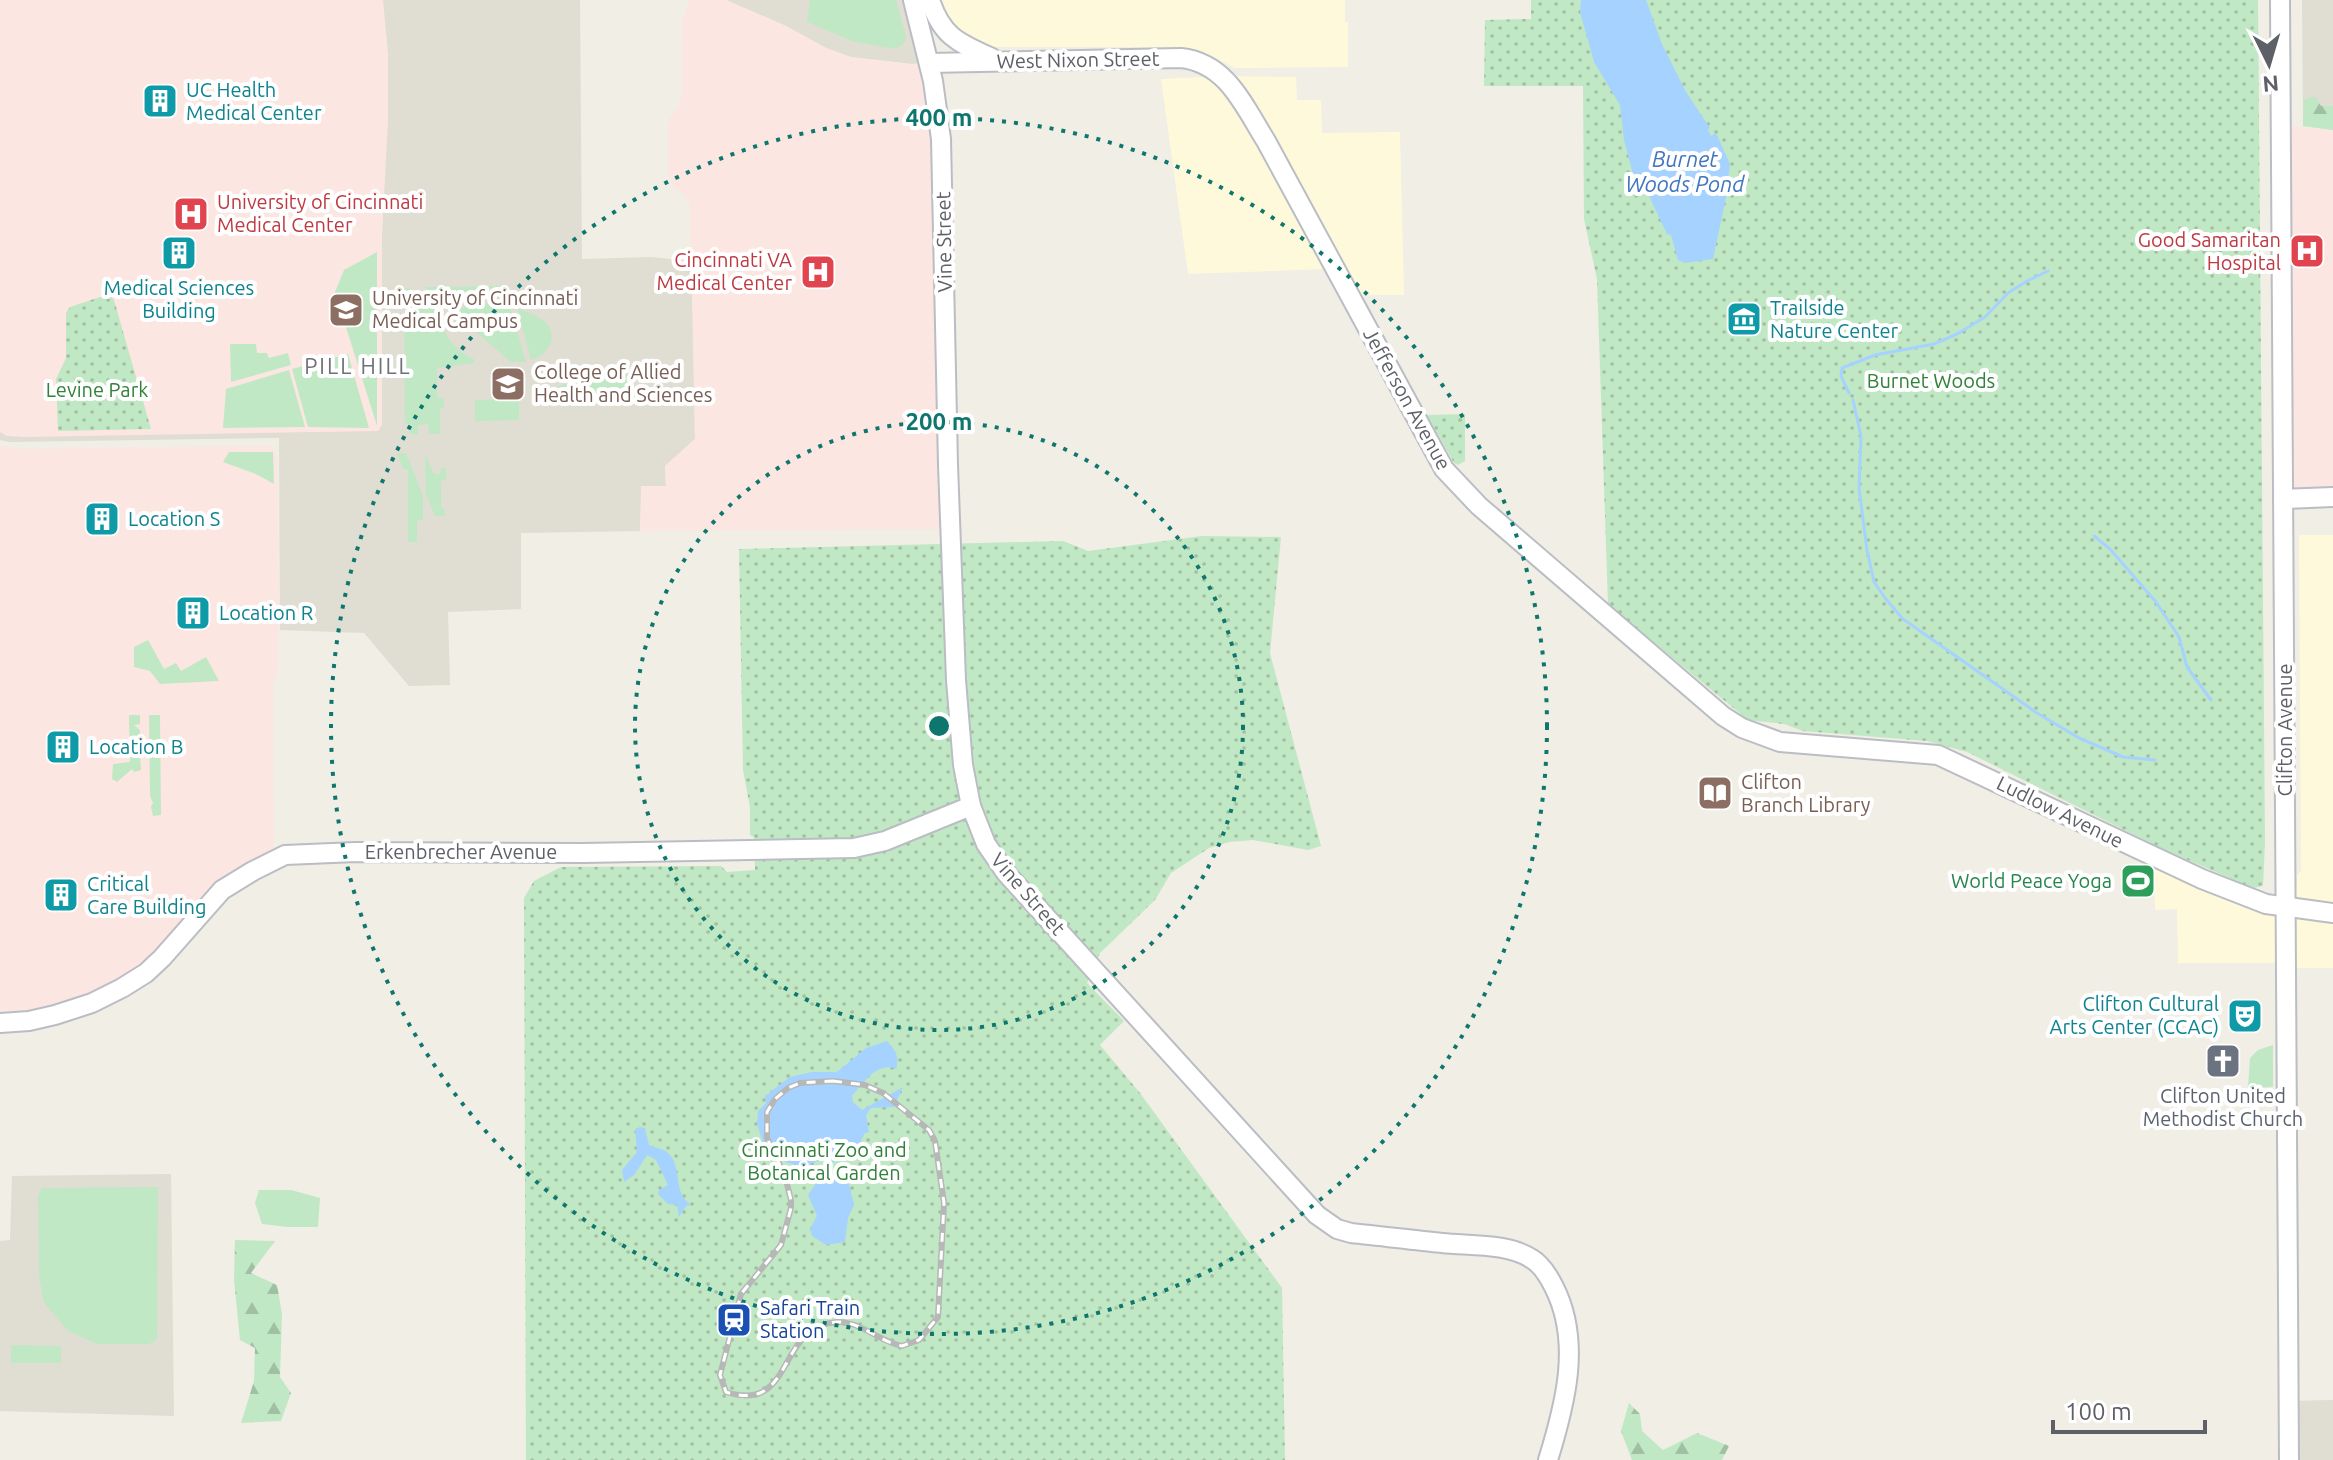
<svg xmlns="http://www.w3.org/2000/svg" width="2333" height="1460" font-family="Ubuntu,sans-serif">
	<defs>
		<pattern id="forest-firs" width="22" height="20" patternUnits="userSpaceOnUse" patternTransform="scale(2)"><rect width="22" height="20" fill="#c1e8c4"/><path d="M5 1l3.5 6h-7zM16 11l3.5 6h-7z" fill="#a0bfa3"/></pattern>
		<pattern id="park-dots" width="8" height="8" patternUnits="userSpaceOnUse" patternTransform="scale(2)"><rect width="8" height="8" fill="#c1e8c4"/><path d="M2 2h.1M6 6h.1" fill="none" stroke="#a0bfa3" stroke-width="1.8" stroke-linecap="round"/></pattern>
	</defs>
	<rect width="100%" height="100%" fill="#f0eee5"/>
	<g fill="#fff9db">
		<path d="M 940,0 L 1345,0 L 1345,22 L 1348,22 L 1348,67 L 1235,68 L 1199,50 L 1172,47 L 985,47 L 961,35 L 947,17 Z"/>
		<path d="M 1223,76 L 1296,77 L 1297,100 L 1321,100 L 1322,133 L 1400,132 L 1404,295 L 1358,295 L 1325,269 L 1188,274 L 1161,79 Z"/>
		<path d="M 2299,535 L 2333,535 L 2333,968 L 2286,968 L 2286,963 L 2178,963 L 2177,909 L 2155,910 L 2154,869 L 2272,916 L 2287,908 L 2297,888 L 2297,875 L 2301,871 Z"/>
	</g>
	<g fill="#e0ddd3">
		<path d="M 0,0 L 580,0 L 582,259 L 651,257 L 692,261 L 695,439 L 665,466 L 666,486 L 642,487 L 640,531 L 521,533 L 521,609 L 448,612 L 450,685 L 409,686 L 364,633 L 280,630 L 279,438 L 9,442 L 0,440 Z"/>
		<path d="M 726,0 L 913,0 L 929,63 L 911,64 L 851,57 L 826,48 L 786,26 Z"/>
		<path d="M 2302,0 L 2333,0 L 2333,130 L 2303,126 Z"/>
		<path d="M 171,1174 L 174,1416 L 0,1411 L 0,1241 L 10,1240 L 12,1176 Z"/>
		<path d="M 2333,1400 L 2333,1460 L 2289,1460 L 2288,1401 Z"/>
	</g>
	<g fill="#fce6e1">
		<path d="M 0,0 L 383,0 L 388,53 L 388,120 L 382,236 L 382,425 L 378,431 L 25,437 L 7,436 L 0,432 Z"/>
		<path d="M 689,0 L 726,0 L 786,26 L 826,48 L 851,57 L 911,64 L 929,63 L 951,529 L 640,531 L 641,486 L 666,486 L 665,466 L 695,439 L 690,205 L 684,195 L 674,187 L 668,175 L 668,129 L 670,118 L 679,105 L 682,90 L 683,19 Z"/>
		<path d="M 2290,126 L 2333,130 L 2333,497 L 2283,499 Z"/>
		<path d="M 0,446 L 22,449 L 267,446 L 273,448 L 277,456 L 279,621 L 277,674 L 273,683 L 274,850 L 183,926 L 144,964 L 120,980 L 90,994 L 54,1006 L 27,1012 L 0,1014 Z"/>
	</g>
	<g fill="#c1e8c4">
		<path d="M 810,0 L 896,0 L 906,37 C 905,45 899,48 890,48 L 855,42 L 807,22 Z"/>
		<path d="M 377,252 L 377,426 L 335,292 L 344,270 Z"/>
		<path d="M 500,286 L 507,291 L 508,299 L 470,298 L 449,309 L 425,287 Z"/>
		<path d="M 404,288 L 411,289 L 444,317 C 441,338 458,351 475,360 L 474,363 L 437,368 L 437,397 L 444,398 L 444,408 L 440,409 L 440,434 L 429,434 L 428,424 L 418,425 L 418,434 L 409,434 L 412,425 L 405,423 Z"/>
		<path d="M 480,303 L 510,306 L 526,362 L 511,362 L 454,313 L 465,306 Z"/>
		<path d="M 517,308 C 527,312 540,316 547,324 C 559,339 546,356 531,360 Z"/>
		<path d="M 230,344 L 256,344 L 257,353 L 267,353 L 269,358 L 288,353 L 291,365 L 231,382 Z"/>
		<path d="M 348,354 L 369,428 L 308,427 L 292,369 Z"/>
		<path d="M 628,367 L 626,402 L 586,403 L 586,400 L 560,400 L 559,397 L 544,402 L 542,391 Z"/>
		<path d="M 289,370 L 305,427 L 223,428 L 226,389 Z"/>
		<path d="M 519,399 L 519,420 L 475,421 L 475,400 Z"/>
		<path d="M 229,452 L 273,452 L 274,484 L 256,474 L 223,462 Z"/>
		<path d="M 397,453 L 406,453 L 423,496 L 423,520 L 417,520 L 417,542 L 408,542 L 408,469 L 403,469 Z"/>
		<path d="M 425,454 L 434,474 L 440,474 L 441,468 L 446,468 L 446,480 L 441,481 L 441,508 L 444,508 L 445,516 L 435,516 L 426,494 Z"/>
		<path d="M 148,640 L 164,669 L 176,663 L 181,671 L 206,657 L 219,681 L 160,684 L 150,671 L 134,667 L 134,647 Z"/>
		<path d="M 129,715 L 140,715 L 140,724 L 134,725 L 140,730 L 140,736 L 134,737 L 140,742 L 140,748 L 134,749 L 140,754 L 141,770 L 134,772 L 132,769 L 117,782 L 112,779 L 113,764 L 130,762 Z"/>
		<path d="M 149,715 L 160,715 L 161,815 L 153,816 L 151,807 L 153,803 L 150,796 Z"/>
		<path d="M 2273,1045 L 2273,1087 L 2248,1088 L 2250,1058 L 2258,1050 Z"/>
		<path d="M 158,1187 L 157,1339 L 149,1344 L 97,1344 L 68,1331 L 44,1303 L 39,1276 L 38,1196 L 42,1188 Z"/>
		<path d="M 259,1190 L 291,1190 L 320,1198 L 318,1227 L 287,1227 L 262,1224 L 255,1203 Z"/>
		<path d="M 11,1345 L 61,1346 L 61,1363 L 11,1363 Z"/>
	</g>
	<g fill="url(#forest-firs)">
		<path d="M 2315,96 L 2321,106 L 2333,106 L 2333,130 L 2303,126 L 2303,100 Z"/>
		<path d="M 235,1240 L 275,1241 L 251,1273 L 277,1285 L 282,1314 L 280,1377 L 291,1393 L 281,1421 L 241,1423 L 254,1381 L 255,1348 L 240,1340 L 234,1280 Z"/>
		<path d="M 1629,1403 L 1640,1414 L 1642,1431 L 1663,1450 L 1697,1433 L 1729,1446 L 1722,1460 L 1632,1460 L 1621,1431 Z"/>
	</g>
	<g fill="url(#park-dots)">
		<path d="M 1531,0 L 2258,0 L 2265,843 L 2263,886 L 2253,888 L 2167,851 L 1967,752 L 1927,741 L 1803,731 L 1784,724 L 1748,720 L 1608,605 L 1597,279 L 1584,219 L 1583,86 L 1484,86 L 1485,20 L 1531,19 Z"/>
		<path d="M 109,294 L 114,300 L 151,429 L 58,431 L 56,379 L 66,358 L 66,313 L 70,307 Z"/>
		<path d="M 1465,414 L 1465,461 L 1458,465 L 1454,463 L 1427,415 Z"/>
		<path d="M 1202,536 L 1281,537 L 1270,653 L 1321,846 L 1308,850 L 1253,840 L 1229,842 L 1209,848 L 1171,873 L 1155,900 L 1100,953 L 1087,983 L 1124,1021 L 1100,1045 L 1140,1093 L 1282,1288 L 1285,1460 L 526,1460 L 524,898 L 534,881 L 561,867 L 721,866 L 727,872 L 755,870 L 754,837 L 750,835 L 750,807 L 743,770 L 739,549 L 1063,541 L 1088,551 Z"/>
	</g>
	<g fill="#a6d2ff">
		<path d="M 1581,0 L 1646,0 L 1662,44 L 1686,92 L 1710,128 L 1708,130 L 1711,136 L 1716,133 L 1730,164 L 1726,198 L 1713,259 L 1685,263 L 1678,260 L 1671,235 L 1667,234 L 1649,196 L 1634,178 L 1624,140 L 1620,105 L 1594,62 L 1580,12 Z"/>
		<path d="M 887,1041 C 895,1050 900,1056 896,1069 C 877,1061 863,1084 852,1096 L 853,1102 L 862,1110 L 903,1087 L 894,1107 L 871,1108 L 866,1115 L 869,1132 L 864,1134 L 858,1149 C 834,1155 835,1162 821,1178 L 823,1181 L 830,1178 L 849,1184 L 854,1205 L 848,1218 L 845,1242 L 826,1245 L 812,1236 L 810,1229 L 817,1216 L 808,1195 L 827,1167 L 827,1162 L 820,1160 C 802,1170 788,1164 772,1155 L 766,1142 L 763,1143 L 757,1124 L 758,1111 L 766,1103 L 765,1096 L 790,1077 L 812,1072 L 837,1072 L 866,1048 Z"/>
		<path d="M 640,1127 L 645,1128 L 649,1145 C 655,1148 663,1148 668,1153 C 683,1166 672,1193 691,1205 L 686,1206 L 679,1217 L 677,1205 L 668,1204 L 658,1194 L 659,1190 L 668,1185 L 656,1160 L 647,1155 L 634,1175 L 624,1182 L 622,1170 L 637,1152 L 635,1129 Z"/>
	</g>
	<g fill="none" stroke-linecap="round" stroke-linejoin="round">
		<g stroke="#a6d2ff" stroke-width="3">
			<path d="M 1849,393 L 1841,376 L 1842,368 L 1875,355 L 1934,344 L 1957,334 L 1985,317 L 2008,293 L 2027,281 L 2048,271"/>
			<path d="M 1853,400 L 1861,436 L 1859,488 L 1867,550 L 1874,582 L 1885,598 L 1903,619 L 2037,713 L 2079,738 L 2123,757 L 2155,760"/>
			<path d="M 2094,536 L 2110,549 L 2156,602 L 2179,637 L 2187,667 L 2211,700"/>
		</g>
		<defs>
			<g id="secondary">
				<path d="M 913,0 L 933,81 L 941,139 L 948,465 L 956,680 L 963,765 L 971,806 L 986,844 L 1006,873 L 1317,1215 L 1337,1229 L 1351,1233 C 1381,1236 1412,1240 1442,1243 C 1470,1246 1508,1243 1532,1259 C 1542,1265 1549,1277 1554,1287 C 1582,1342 1565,1405 1548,1460"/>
				<path d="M 930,0 C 942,37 959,43 992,58"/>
				<path d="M 2280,0 L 2289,1460"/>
				<path d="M 929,63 L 1181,58 C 1227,63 1244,106 1266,141 L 1444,469 L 1479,506 L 1723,716 L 1742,728 L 1780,742 L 1938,755 L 2202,879 L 2266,904 L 2333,913"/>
				<path d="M 2283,499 L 2333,497"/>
				<path d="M 0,1023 L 29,1021 L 55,1015 L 92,1003 L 122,988 L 146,973 L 162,958 L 222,890 L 253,871 L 285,855 L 356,852 L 583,853 L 854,848 L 885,841 L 971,806"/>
			</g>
		</defs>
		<use href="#secondary" stroke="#babdc3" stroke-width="22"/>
		<use href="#secondary" stroke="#fff" stroke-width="18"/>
		<defs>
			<path id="rail" d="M 833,1081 L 865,1085 L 883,1093 L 929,1130 L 935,1141 L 944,1203 L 938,1317 L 919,1340 L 902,1346 C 880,1342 860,1321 837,1322 C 775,1326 796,1414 726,1392 L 720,1375 L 741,1294 L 781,1245 L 791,1208 L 791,1200 L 785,1176 L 767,1138 L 767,1112 L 775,1099 L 788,1088 L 800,1083 Z"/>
		</defs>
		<use href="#rail" stroke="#b6b7b7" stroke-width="6"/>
		<use href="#rail" stroke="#fff" stroke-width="3" stroke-dasharray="9" stroke-linecap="butt"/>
	</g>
	<g fill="none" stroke="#0f766e" stroke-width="4" stroke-dasharray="4 8">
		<circle cx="939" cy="726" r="304"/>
		<circle cx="939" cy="726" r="608"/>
	</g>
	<defs>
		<symbol id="building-square" viewBox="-11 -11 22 22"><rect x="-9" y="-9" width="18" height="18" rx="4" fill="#0f9aa8" stroke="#fff"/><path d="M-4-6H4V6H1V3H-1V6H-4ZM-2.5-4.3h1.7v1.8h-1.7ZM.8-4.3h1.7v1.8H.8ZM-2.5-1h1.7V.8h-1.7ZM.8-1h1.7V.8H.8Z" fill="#fff"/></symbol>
		<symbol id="hospital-square" viewBox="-11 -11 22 22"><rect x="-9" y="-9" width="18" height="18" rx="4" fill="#e0444e" stroke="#fff"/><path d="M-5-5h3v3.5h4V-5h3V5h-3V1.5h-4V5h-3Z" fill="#fff"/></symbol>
		<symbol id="university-square" viewBox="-11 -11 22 22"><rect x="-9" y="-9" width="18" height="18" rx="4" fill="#8d6e63" stroke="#fff"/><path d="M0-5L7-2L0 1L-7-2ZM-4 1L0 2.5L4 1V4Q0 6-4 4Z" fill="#fff"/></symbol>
		<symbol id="museum-square" viewBox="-11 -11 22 22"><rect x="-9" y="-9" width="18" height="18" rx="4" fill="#0f9aa8" stroke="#fff"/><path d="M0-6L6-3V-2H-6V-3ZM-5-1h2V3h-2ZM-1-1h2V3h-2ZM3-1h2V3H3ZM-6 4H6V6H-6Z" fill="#fff"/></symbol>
		<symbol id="library-square" viewBox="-11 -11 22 22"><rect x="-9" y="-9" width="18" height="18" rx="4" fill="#8d6e63" stroke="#fff"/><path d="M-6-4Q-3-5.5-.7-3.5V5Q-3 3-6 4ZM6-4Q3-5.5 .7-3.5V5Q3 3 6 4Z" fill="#fff"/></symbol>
		<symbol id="stadium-square" viewBox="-11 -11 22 22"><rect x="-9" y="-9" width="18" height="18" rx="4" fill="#2e9e5b" stroke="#fff"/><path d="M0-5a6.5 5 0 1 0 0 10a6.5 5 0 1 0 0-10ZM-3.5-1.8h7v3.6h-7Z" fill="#fff"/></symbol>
		<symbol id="theatre-square" viewBox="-11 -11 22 22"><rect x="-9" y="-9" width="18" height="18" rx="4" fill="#0f9aa8" stroke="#fff"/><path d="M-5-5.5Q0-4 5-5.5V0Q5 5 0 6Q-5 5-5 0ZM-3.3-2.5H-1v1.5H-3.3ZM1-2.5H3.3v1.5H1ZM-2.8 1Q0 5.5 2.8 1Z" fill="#fff"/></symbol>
		<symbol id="church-square" viewBox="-11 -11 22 22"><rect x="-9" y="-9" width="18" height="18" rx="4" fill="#6b7280" stroke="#fff"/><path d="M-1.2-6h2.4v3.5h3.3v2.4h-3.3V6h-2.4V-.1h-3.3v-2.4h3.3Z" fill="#fff"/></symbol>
		<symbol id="station-square" viewBox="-11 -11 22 22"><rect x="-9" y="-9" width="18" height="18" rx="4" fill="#1a4fb4" stroke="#fff"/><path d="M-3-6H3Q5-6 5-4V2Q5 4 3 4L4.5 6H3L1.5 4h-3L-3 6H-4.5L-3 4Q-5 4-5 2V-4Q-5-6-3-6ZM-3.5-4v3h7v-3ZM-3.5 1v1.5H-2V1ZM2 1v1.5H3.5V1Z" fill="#fff"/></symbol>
	</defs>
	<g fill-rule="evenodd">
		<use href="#building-square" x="140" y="81" width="40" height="40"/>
		<use href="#hospital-square" x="171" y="194" width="40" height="40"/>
		<use href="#hospital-square" x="2287" y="231" width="40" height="40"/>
		<use href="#building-square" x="159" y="233" width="40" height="40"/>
		<use href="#hospital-square" x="798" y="252" width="40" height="40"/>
		<use href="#university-square" x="326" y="290" width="40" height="40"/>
		<use href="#museum-square" x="1724" y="299" width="40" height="40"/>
		<use href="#university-square" x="488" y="364" width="40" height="40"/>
		<use href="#building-square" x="82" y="499" width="40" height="40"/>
		<use href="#building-square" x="173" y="593" width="40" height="40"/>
		<use href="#building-square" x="43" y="727" width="40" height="40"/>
		<use href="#library-square" x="1695" y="773" width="40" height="40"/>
		<use href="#stadium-square" x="2118" y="861" width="40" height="40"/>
		<use href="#building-square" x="41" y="875" width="40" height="40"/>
		<use href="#theatre-square" x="2225" y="996" width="40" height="40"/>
		<use href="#church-square" x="2203" y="1041" width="40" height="40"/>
		<use href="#station-square" x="714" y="1300" width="40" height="40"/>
	</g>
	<g text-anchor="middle" stroke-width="8" stroke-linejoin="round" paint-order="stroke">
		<g font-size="20" fill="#5d6066" stroke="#fff">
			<text transform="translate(1078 60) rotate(-1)" y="7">West Nixon Street</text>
			<text transform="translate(944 242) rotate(-91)" y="7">Vine Street</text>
			<text transform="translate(1407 399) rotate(61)" y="7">Jefferson Avenue</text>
			<text transform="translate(2285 730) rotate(-90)" y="7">Clifton Avenue</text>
			<text transform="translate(2060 812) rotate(26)" y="7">Ludlow Avenue</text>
			<text x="461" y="859">Erkenbrecher Avenue</text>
			<text transform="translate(1028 894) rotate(49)" y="7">Vine Street</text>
		</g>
		<g font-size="20" fill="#0d838f" stroke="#fff" text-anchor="start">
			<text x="186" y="97">UC Health<tspan x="186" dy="23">Medical Center</tspan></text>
			<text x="179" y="295" text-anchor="middle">Medical Sciences<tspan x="179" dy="23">Building</tspan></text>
			<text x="1770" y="315">Trailside<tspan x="1770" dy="23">Nature Center</tspan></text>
			<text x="128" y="526">Location S</text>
			<text x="219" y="620">Location R</text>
			<text x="89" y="754">Location B</text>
			<text x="87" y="891">Critical<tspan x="87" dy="23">Care Building</tspan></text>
			<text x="2219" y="1011" text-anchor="end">Clifton Cultural<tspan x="2219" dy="23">Arts Center (CCAC)</tspan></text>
		</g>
		<g font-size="20" fill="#be3a42" stroke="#fff" text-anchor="end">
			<text x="217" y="209" text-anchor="start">University of Cincinnati<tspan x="217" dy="23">Medical Center</tspan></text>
			<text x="2281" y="247">Good Samaritan<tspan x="2281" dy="23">Hospital</tspan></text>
			<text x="792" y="267">Cincinnati VA<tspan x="792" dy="23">Medical Center</tspan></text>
		</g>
		<g font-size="20" fill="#785e54" stroke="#fff" text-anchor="start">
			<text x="372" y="305">University of Cincinnati<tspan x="372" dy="23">Medical Campus</tspan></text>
			<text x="534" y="379">College of Allied<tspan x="534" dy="23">Health and Sciences</tspan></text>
			<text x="1741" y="789">Clifton<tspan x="1741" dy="23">Branch Library</tspan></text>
		</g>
		<g font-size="20" fill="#31813a" stroke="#fff">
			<text x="1931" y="388">Burnet Woods</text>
			<text x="97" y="397">Levine Park</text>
			<text x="824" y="1157">Cincinnati Zoo and<tspan x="824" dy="23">Botanical Garden</tspan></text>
		</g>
		<g font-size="20" fill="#27864d" stroke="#fff" text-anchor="end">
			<text x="2112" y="888">World Peace Yoga</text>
		</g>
		<g font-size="20" fill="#5b616d" stroke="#fff">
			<text x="2223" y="1103">Clifton United<tspan x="2223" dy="23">Methodist Church</tspan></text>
		</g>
		<g font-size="20" fill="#164399" stroke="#fff" text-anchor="start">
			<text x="760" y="1315">Safari Train<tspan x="760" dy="23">Station</tspan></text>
		</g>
		<g font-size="22" font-style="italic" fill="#4176be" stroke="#fff">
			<text x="1685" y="167">Burnet<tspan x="1685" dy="25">Woods Pond</tspan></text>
		</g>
		<g font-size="22" letter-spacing="2" fill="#6e7278" stroke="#fff">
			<text x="358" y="374">PILL HILL</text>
		</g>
	</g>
	<circle cx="939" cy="726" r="12" fill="#0f766e" stroke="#fff" stroke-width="4"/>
	<g font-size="24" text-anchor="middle" font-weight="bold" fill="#0f766e" stroke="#fff" stroke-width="8" stroke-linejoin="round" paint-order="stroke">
		<text x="939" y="126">400 m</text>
		<text x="939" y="430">200 m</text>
	</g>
	<g transform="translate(2269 64) rotate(175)" stroke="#ffffff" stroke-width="6" paint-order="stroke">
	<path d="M0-6L14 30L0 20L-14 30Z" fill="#5d6066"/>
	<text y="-12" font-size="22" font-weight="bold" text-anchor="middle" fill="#5d6066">N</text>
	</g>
	<path d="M2053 1420v12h152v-12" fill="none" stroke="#5d6066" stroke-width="4"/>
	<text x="2065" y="1420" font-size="24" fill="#5d6066" stroke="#ffffff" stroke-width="6" paint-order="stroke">100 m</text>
</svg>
